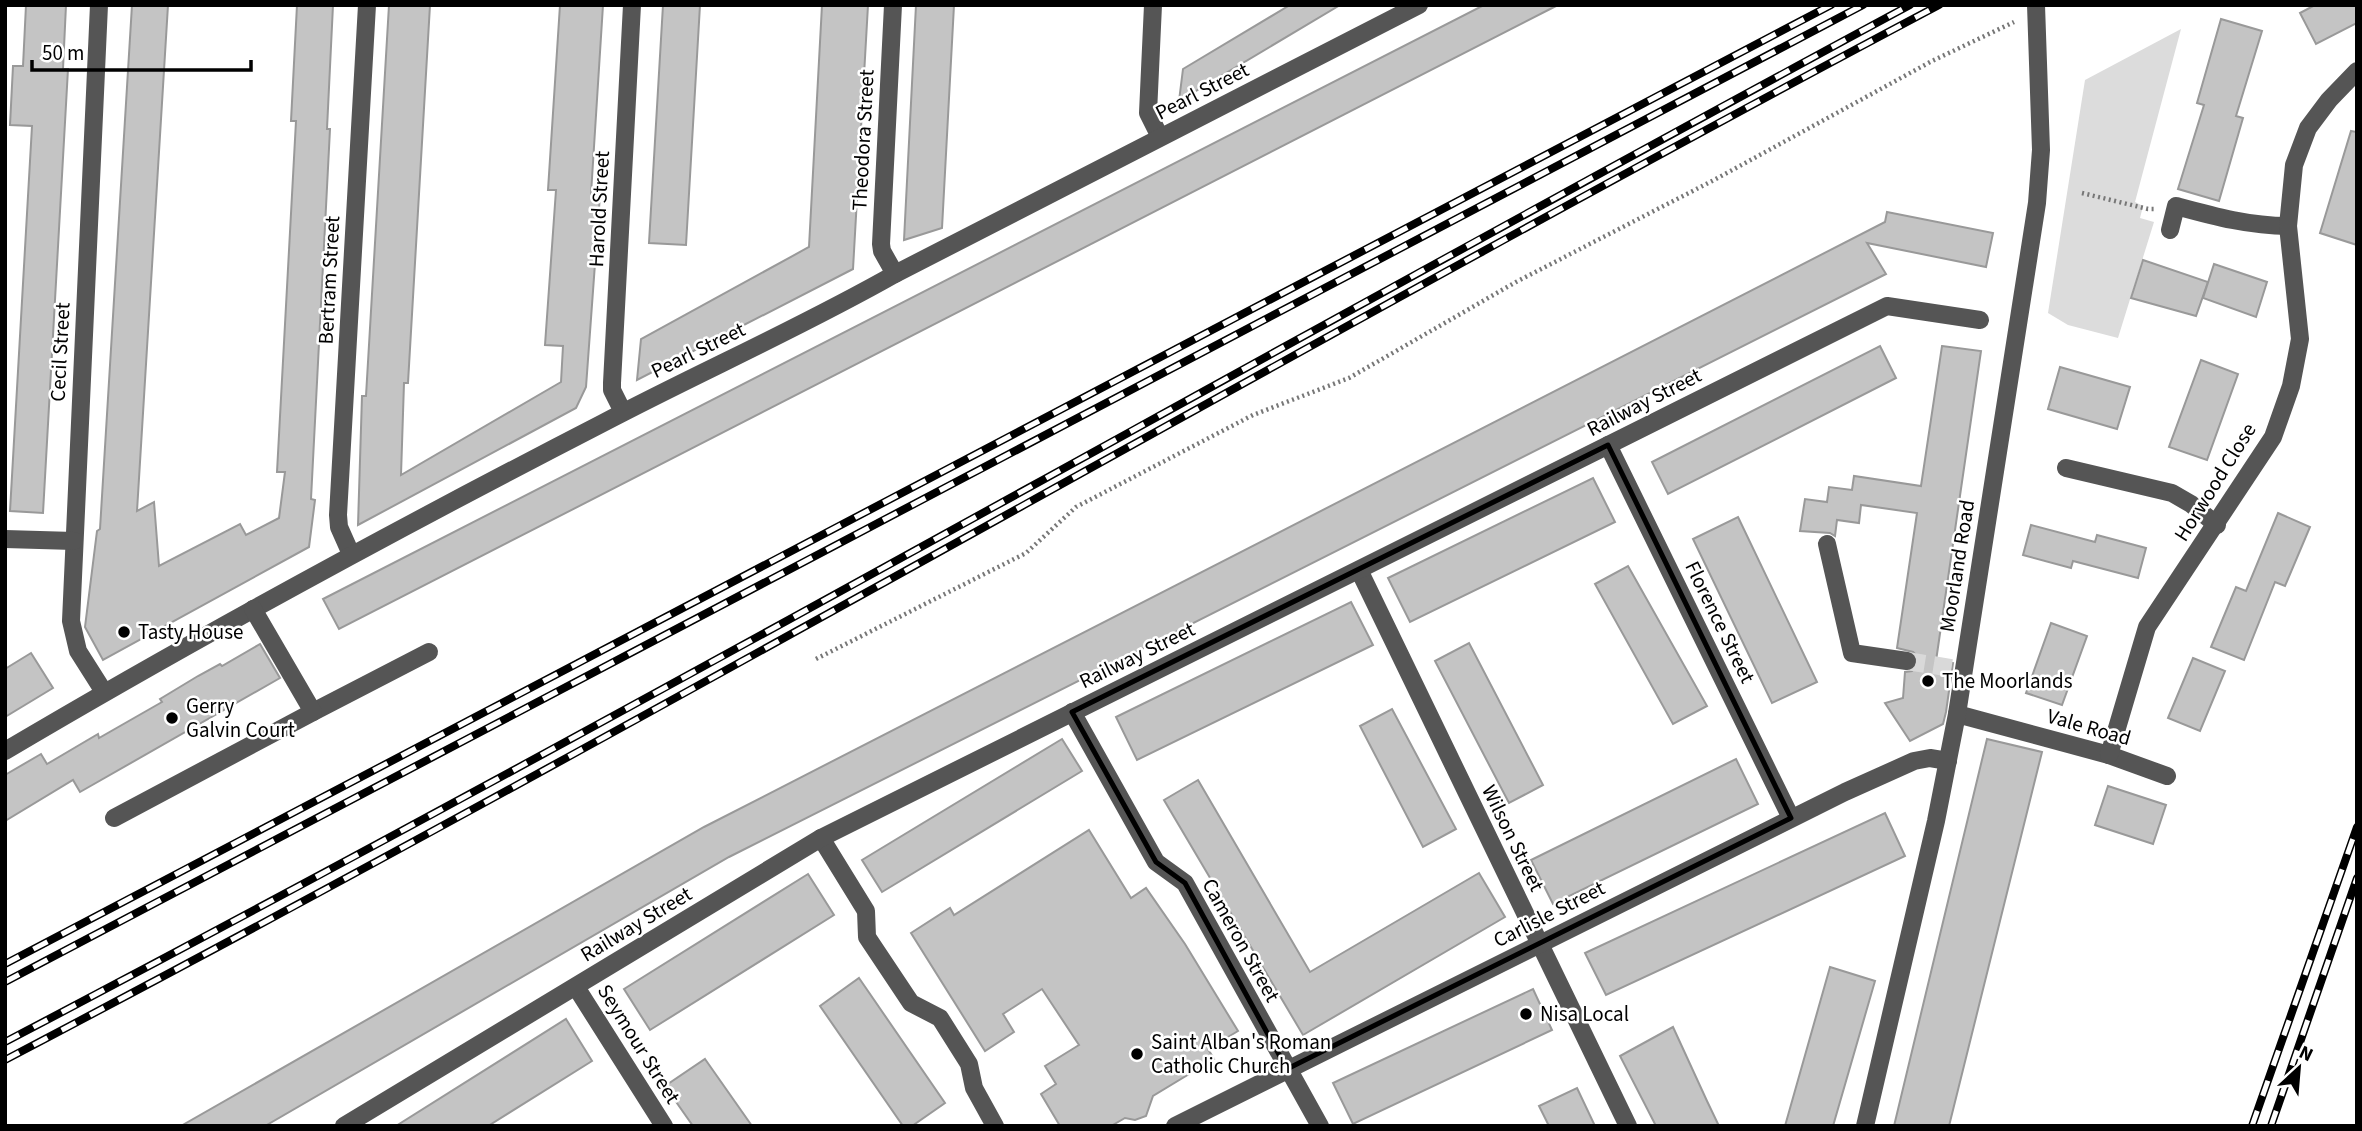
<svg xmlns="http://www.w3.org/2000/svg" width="2362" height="1131" font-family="'Source Sans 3',sans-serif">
	<rect width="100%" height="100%" fill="#fff"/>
	<path fill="#dcdcdc" d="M 2181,29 L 2135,202 L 2143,206 L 2140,218 L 2154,222 L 2118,338 L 2068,325 L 2048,313 L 2085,80 Z"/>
	<g fill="#c4c4c4" stroke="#999" stroke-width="2">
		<path d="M 26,5 L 66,5 L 63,69 L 68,69 L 43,513 L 10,511 L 32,126 L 10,125 L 13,66 L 23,66 Z"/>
		<path d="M 132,5 L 168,5 L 137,511 L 154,502 L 159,566 L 240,524 L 246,535 L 279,518 L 285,472 L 277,472 L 296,121 L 291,121 L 297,5 L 333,5 L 327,129 L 330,129 L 311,499 L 315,500 L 309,547 L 103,660 L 85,627 L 97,531 L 100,529 Z"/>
		<path d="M 389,5 L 430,5 L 408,383 L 404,383 L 401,475 L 561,382 L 563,346 L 545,345 L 556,190 L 548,190 L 560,5 L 603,5 L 591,194 L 600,195 L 586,387 L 576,408 L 358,525 L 362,396 L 366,396 Z"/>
		<path d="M 663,5 L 700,5 L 686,245 L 649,243 Z"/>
		<path d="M 822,5 L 868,5 L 853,269 L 637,380 L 641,339 L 809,247 Z"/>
		<path d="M 916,5 L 954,5 L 942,228 L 904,240 Z"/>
		<path d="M 1290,5 L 1340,5 L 1179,101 L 1183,69 Z"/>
		<path d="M 1484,5 L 1558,5 L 339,629 L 323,599 Z"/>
		<path d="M 2315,5 L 2357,5 L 2357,23 L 2316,44 L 2300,13 Z"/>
		<path d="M 2221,19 L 2262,31 L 2236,116 L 2243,118 L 2219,201 L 2178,189 L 2204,105 L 2197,103 Z"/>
		<path d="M 2351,131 L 2357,132 L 2357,245 L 2320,233 Z"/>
		<path d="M 1887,212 L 1993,233 L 1986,267 L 1867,243 L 1886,274 L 729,857 L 265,1126 L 181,1126 L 704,827 L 1885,222 Z"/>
		<path d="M 2143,260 L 2208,282 L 2196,316 L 2131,298 Z"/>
		<path d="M 2214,264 L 2267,282 L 2256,317 L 2203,298 Z"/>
		<path d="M 1880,346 L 1896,378 L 1668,494 L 1652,462 Z"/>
		<path d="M 1942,346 L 1981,351 L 1936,661 L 1953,663 L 1946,712 L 1943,724 L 1910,741 L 1885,703 L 1903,698 L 1905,672 L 1912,671 L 1918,663 L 1918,657 L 1913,652 L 1897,648 L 1917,513 L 1861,505 L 1859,523 L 1837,520 L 1835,536 L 1830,533 L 1800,531 L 1805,499 L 1827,502 L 1829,487 L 1852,490 L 1854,476 L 1921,486 Z"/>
		<path d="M 2201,360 L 2238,374 L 2207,460 L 2169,447 Z"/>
		<path d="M 2060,367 L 2130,387 L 2117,429 L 2048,409 Z"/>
		<path d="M 1593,478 L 1615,522 L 1410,622 L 1388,578 Z"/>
		<path d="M 2278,513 L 2310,527 L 2285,586 L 2275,582 L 2244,660 L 2211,647 L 2236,587 L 2246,591 Z"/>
		<path d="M 1738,517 L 1817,682 L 1772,703 L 1693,539 Z"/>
		<path d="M 2031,525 L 2095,542 L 2097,535 L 2146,548 L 2138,578 L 2073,561 L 2071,568 L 2023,555 Z"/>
		<path d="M 1628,566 L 1707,706 L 1673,724 L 1595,584 Z"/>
		<path d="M 1351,602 L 1373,645 L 1137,760 L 1116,717 Z"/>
		<path d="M 2051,623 L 2087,636 L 2062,705 L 2026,693 Z"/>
		<path d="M 1469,643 L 1543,785 L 1509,803 L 1435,661 Z"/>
		<path d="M 260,644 L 280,678 L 80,792 L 73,780 L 5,821 L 5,775 L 41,754 L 47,764 L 98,734 L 99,738 L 162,702 L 160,699 L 198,676 L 220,664 L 222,666 Z"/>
		<path d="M 31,653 L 53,688 L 5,717 L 5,669 Z"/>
		<path d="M 2193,658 L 2225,671 L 2200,731 L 2168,718 Z"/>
		<path d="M 1392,709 L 1456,829 L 1423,847 L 1360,726 Z"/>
		<path d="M 1062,739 L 1082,771 L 882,892 L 862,860 Z"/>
		<path d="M 1987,739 L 2042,752 L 1949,1126 L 1894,1126 Z"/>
		<path d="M 1736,759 L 1758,804 L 1553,904 L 1531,860 Z"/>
		<path d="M 1198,780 L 1310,972 L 1479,873 L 1505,917 L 1303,1035 L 1164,800 Z"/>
		<path d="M 2108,786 L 2166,805 L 2153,844 L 2095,825 Z"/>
		<path d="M 1885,813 L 1905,856 L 1606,995 L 1585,953 Z"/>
		<path d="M 1089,830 L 1131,898 L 1146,888 L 1185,944 L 1238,1031 L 1208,1049 L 1214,1059 L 1153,1096 L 1146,1116 L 1135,1120 L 1125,1118 L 1111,1126 L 1060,1126 L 1041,1094 L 1056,1084 L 1045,1066 L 1079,1045 L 1042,989 L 1003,1014 L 1014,1032 L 985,1051 L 911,933 L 950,908 L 954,915 Z"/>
		<path d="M 808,874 L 834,915 L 650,1030 L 624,989 Z"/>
		<path d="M 1830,967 L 1875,981 L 1833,1126 L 1785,1126 Z"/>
		<path d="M 859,978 L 945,1103 L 912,1126 L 903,1126 L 820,1006 Z"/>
		<path d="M 1533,989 L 1552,1030 L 1353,1124 L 1333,1083 Z"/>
		<path d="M 566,1019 L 592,1061 L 488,1126 L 396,1126 Z"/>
		<path d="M 1673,1027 L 1707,1101 L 1719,1126 L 1656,1126 L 1620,1056 Z"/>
		<path d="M 705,1059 L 752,1126 L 693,1126 L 665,1086 Z"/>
		<path d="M 1577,1088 L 1595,1126 L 1549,1126 L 1539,1106 Z"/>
	</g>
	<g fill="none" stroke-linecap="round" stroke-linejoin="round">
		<path stroke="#d9d9d9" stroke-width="18" stroke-dasharray="18 9" stroke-linecap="butt" d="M 1907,661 L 1964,670"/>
		<g stroke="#777" stroke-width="4.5" stroke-dasharray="2 3.5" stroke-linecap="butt">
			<path d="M 2082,193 L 2148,209 L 2154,209"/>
			<path d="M 816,659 L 1026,553 L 1076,507 L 1253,415 L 1349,378 L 1516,282 L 1714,180 L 1932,61 L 2014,22"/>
		</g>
		<g stroke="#555" stroke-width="18">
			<path d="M 99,5 L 71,621 L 78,651 L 104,692"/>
			<path d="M 893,5 L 881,244 L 882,251 L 895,274"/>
			<path d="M 1153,5 L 1148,113 L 1160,137"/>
			<path d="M 2170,230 L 2176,206 C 2213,216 2249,226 2288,226"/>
			<path d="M 623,412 L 612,390 L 612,383 L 632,5"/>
			<path d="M 1608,445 L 1791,818"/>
			<path d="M 2066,468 L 2172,493 L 2191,504 L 2217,525"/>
			<path d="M 5,539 L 74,541"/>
			<path d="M 1827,544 L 1852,653 L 1907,661"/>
			<path d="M 351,554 L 339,527 L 338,515 L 367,5"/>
			<path d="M 1359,570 L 1628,1126"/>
			<path d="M 313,712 L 429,652"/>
			<path d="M 1072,712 L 1156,862 L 1185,883 L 1320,1126"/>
			<path d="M 1957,714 L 2109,755 L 2167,776"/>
			<path d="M 5,751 C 201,635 401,527 603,423 C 700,372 800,328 895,274 L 1419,5"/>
			<path d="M 2109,755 L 2147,627 L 2273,437 L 2291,386 L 2300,339 L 2288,226 L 2294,165 L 2308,128 L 2329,100 L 2357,71"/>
			<path d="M 114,818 L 313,712 L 253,609"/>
			<path d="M 821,838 L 866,911 L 867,937 L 911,1003 L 940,1018 L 969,1064 L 974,1088 L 995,1126"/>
			<path d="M 576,987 L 664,1126"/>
			<path d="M 344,1126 L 821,838 L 1887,306 L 1980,320"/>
			<path d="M 1175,1126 L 1845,792 L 1914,761 L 1930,758 L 1948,761"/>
			<path d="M 1865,1126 L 1936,821 L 1957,714 L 2037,203 L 2041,150 L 2036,5"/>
		</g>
		<defs>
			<g id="rail">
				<path d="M 5,964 L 1831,5"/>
				<path d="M 5,982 L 1863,5"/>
				<path d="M 5,1042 C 646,706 1273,348 1910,5"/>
				<path d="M 5,1060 C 655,719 1290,349 1939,5"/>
				<path d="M 2252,1126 L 2357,827"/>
				<path d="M 2271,1126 L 2357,878"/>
			</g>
		</defs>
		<use href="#rail" stroke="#000" stroke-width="8"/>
		<use href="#rail" stroke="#fff" stroke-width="5" stroke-dasharray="16" stroke-linecap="butt"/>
	</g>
	<path fill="none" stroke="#000" stroke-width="5" stroke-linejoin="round" d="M 1608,445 L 1791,818 L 1287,1069 L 1185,883 L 1156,862 L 1072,712 Z"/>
	<g fill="#000" stroke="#fff" stroke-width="2.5">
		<circle cx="124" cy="632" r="7"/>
		<circle cx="1928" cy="681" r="7"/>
		<circle cx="172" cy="718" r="7"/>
		<circle cx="1526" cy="1014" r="7"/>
		<circle cx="1137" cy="1054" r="7"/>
	</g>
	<g text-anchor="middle" stroke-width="5" stroke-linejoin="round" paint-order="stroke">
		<g font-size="21" fill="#000" stroke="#fff">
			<text transform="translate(1202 91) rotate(-27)" y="7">Pearl Street</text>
			<text transform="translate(863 140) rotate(-87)" y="7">Theodora Street</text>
			<text transform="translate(599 209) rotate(-87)" y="7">Harold Street</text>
			<text transform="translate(329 280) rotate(-87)" y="7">Bertram Street</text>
			<text transform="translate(698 350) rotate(-26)" y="7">Pearl Street</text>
			<text transform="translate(60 352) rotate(-87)" y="7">Cecil Street</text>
			<text transform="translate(1644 402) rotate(-27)" y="7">Railway Street</text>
			<text transform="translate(2215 482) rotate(-58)" y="7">Horwood Close</text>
			<text transform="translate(1957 566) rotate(-81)" y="7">Moorland Road</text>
			<text transform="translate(1720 622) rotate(64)" y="7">Florence Street</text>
			<text transform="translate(1137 655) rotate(-26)" y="7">Railway Street</text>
			<text transform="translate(2089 727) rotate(16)" y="7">Vale Road</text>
			<text transform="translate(1513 838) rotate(64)" y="7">Wilson Street</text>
			<text transform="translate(1549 914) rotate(-27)" y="7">Carlisle Street</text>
			<text transform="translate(636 924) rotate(-31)" y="7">Railway Street</text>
			<text transform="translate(1241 940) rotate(61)" y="7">Cameron Street</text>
			<text transform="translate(639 1044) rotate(58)" y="7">Seymour Street</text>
		</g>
		<g font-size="21" fill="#000" stroke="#fff" text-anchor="start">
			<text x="138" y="639">Tasty House</text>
			<text x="1942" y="688">The Moorlands</text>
			<text x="186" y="713">Gerry<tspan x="186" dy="24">Galvin Court</tspan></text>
			<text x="1540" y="1021">Nisa Local</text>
			<text x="1151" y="1049">Saint Alban's Roman<tspan x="1151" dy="24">Catholic Church</tspan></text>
		</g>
	</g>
	<rect width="2362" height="1131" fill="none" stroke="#000000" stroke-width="14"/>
	<g transform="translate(2299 1068) rotate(26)" stroke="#ffffff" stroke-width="5" paint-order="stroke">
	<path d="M0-5L12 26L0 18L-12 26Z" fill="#000000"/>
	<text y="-10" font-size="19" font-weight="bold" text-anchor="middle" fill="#000000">N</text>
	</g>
	<path d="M32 60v10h219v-10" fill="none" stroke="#000000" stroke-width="3.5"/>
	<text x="42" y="60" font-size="21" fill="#000000" stroke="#ffffff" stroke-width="5" paint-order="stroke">50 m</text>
</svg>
